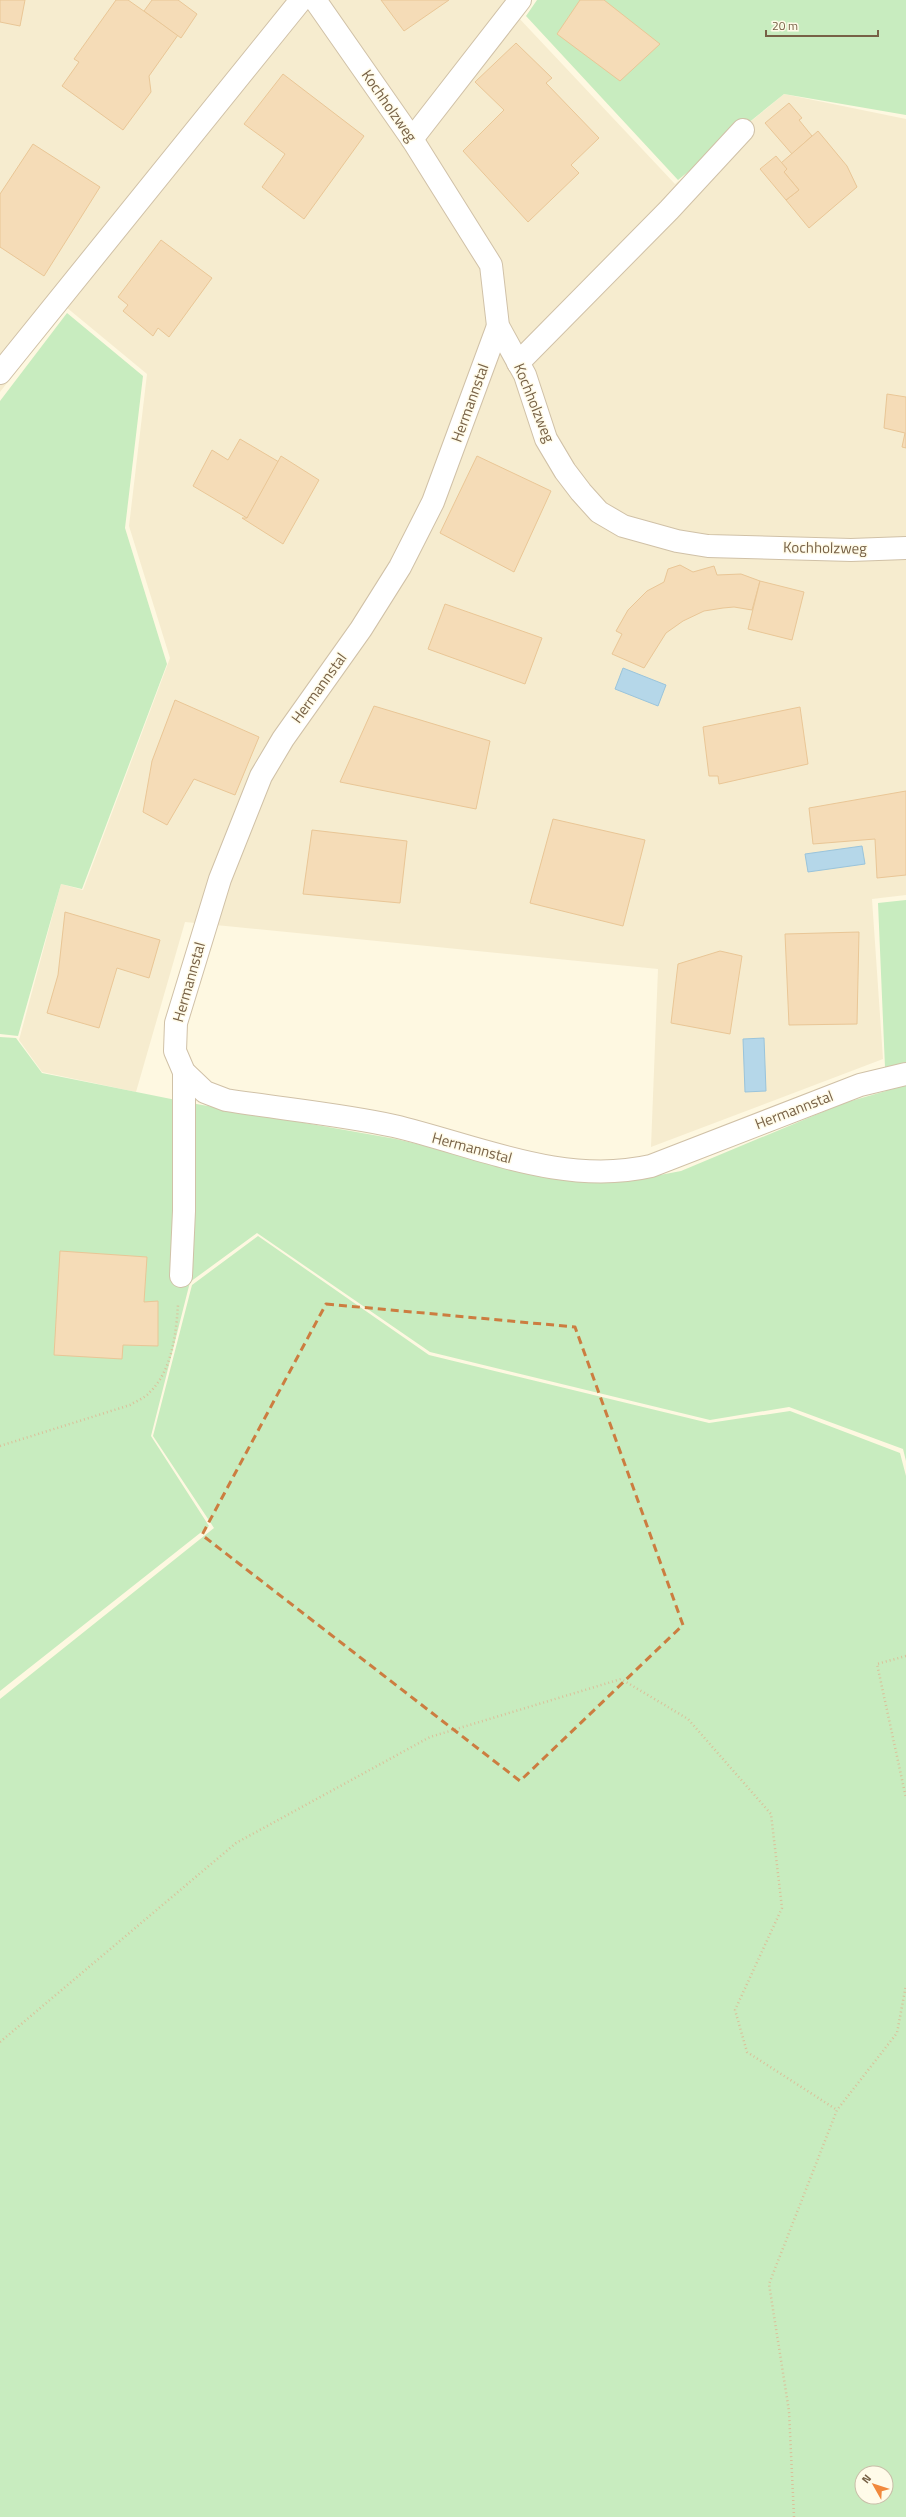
<svg xmlns="http://www.w3.org/2000/svg" width="906" height="2517" font-family="'Titillium Web',sans-serif">
	<rect width="100%" height="100%" fill="#fef8e1"/>
	<path fill="#f6eccf" d="M 0,0 L 528,0 L 517,16 L 675,184 L 784,94 L 906,119 L 906,895 L 872,899 L 883,1059 L 651,1147 L 658,969 L 185,922 L 136,1092 L 42,1072 L 19,1040 L 61,884 L 83,890 L 170,658 L 129,526 L 147,374 L 66,307 L 0,392 Z"/>
	<g fill="#c8ecbf" fill-rule="evenodd">
		<path d="M 537,0 L 906,0 L 906,115 L 784,94 L 678,180 L 526,16 Z"/>
		<path d="M 67,313 L 143,376 L 125,528 L 167,664 L 82,889 L 61,884 L 18,1036 L 0,1034 L 0,401 Z"/>
		<path d="M 906,900 L 906,1461 L 903,1449 L 789,1407 L 710,1420 L 430,1352 L 257,1233 L 190,1282 L 151,1436 L 209,1526 L 0,1691 L 0,1037 L 16,1038 L 42,1073 L 191,1103 L 396,1139 L 569,1180 L 623,1182 L 681,1171 L 844,1103 L 886,1091 L 878,903 Z"/>
		<path d="M 258,1236 L 429,1355 L 709,1423 L 790,1411 L 900,1453 L 906,1476 L 906,2517 L 0,2517 L 0,1699 L 214,1528 L 153,1436 L 192,1285 ZM 862,2473 L 886,2473 L 886,2497 L 862,2497 Z"/>
	</g>
	<g fill="#b5d7e9" stroke="#9ac4db">
		<path d="M 623,668 L 666,685 L 658,706 L 615,689 Z"/>
		<path d="M 862,846 L 865,864 L 808,872 L 805,854 Z"/>
		<path d="M 764,1038 L 766,1091 L 745,1092 L 743,1039 Z"/>
	</g>
	<g fill="#f5dcb7" stroke="#e9c696">
		<path d="M 0,0 L 25,0 L 20,26 L 0,22 Z"/>
		<path d="M 116,0 L 128,0 L 178,35 L 149,76 L 151,92 L 123,130 L 62,86 L 79,62 L 74,59 Z"/>
		<path d="M 152,0 L 178,0 L 197,14 L 181,38 L 144,11 Z"/>
		<path d="M 381,0 L 449,0 L 404,31 Z"/>
		<path d="M 580,0 L 604,0 L 660,44 L 620,81 L 557,34 Z"/>
		<path d="M 516,43 L 552,78 L 546,83 L 599,138 L 571,165 L 579,173 L 528,222 L 463,151 L 504,110 L 475,82 Z"/>
		<path d="M 283,74 L 364,136 L 304,219 L 262,187 L 285,154 L 244,124 Z"/>
		<path d="M 789,103 L 802,118 L 799,120 L 812,136 L 792,154 L 765,123 Z"/>
		<path d="M 818,131 L 847,166 L 857,187 L 809,228 L 786,200 L 799,190 L 784,172 L 787,169 L 781,163 Z"/>
		<path d="M 33,144 L 100,187 L 44,276 L 0,247 L 0,194 Z"/>
		<path d="M 776,156 L 787,169 L 784,172 L 799,190 L 786,200 L 760,169 Z"/>
		<path d="M 161,240 L 212,278 L 169,337 L 158,328 L 153,336 L 123,311 L 128,305 L 118,297 Z"/>
		<path d="M 887,394 L 906,397 L 906,448 L 902,447 L 905,433 L 884,428 Z"/>
		<path d="M 240,439 L 279,462 L 247,518 L 193,486 L 212,450 L 228,460 Z"/>
		<path d="M 281,456 L 319,480 L 283,544 L 242,518 L 247,518 Z"/>
		<path d="M 477,456 L 551,491 L 514,572 L 440,533 Z"/>
		<path d="M 680,565 L 693,572 L 714,566 L 717,575 L 741,574 L 760,581 L 752,610 L 734,607 L 723,608 L 704,611 L 683,621 L 666,633 L 644,668 L 612,654 L 622,634 L 616,631 L 628,610 L 647,591 L 664,582 L 668,569 Z"/>
		<path d="M 760,581 L 804,592 L 792,640 L 748,629 Z"/>
		<path d="M 445,604 L 542,638 L 525,684 L 428,649 Z"/>
		<path d="M 175,700 L 259,737 L 235,795 L 194,779 L 167,825 L 143,812 L 152,761 Z"/>
		<path d="M 374,706 L 490,741 L 476,809 L 340,782 Z"/>
		<path d="M 800,707 L 808,764 L 719,784 L 718,776 L 709,776 L 703,727 Z"/>
		<path d="M 906,791 L 906,875 L 877,878 L 875,839 L 813,844 L 809,808 Z"/>
		<path d="M 553,819 L 645,840 L 623,926 L 530,903 Z"/>
		<path d="M 312,830 L 407,841 L 400,903 L 303,894 Z"/>
		<path d="M 65,912 L 160,940 L 149,978 L 117,968 L 99,1028 L 47,1013 L 58,975 Z"/>
		<path d="M 859,932 L 857,1024 L 789,1025 L 785,934 Z"/>
		<path d="M 720,951 L 742,956 L 730,1034 L 671,1023 L 678,964 Z"/>
		<path d="M 60,1251 L 147,1257 L 144,1302 L 158,1301 L 158,1346 L 123,1345 L 122,1359 L 54,1355 Z"/>
	</g>
	<g fill="none" stroke-linecap="round" stroke-linejoin="round">
		<defs>
			<g id="minor">
				<path d="M 315,0 L 412,139 L 491,265 L 498,326 L 525,375 L 546,439 L 565,471 L 581,492 L 599,512 L 623,526 L 677,541 L 708,546 L 851,550 L 906,548"/>
				<path d="M 412,139 L 520,0"/>
				<path d="M 498,326 L 433,502 L 400,567 L 361,629 L 283,739 L 261,776 L 220,879 L 176,1023 L 175,1051 L 184,1072 L 205,1092 L 226,1100 C 282,1109 339,1114 394,1126 C 478,1146 563,1186 651,1166 L 860,1085 L 906,1074"/>
				<path d="M 518,363 L 669,210 L 743,130"/>
				<path d="M 0,373 L 301,0"/>
				<path d="M 181,1276 L 184,1211 L 184,1072"/>
			</g>
		</defs>
		<use href="#minor" stroke="#d0c1a7" stroke-width="24"/>
		<g stroke="#dac09a" stroke-width="2.5" stroke-dasharray="1 3" stroke-linecap="butt">
			<path d="M 0,1446 L 130,1405 C 136,1401 145,1398 149,1393 C 172,1371 176,1335 178,1305"/>
			<path d="M 906,1656 L 877,1664 L 906,1798"/>
			<path d="M 0,2042 L 236,1843 L 430,1737 L 621,1679 L 688,1719 L 771,1814 L 782,1908 L 735,2010 L 747,2052 L 837,2110"/>
			<path d="M 794,2517 L 789,2411 L 769,2284 L 837,2110 L 897,2033 L 906,1985"/>
		</g>
		<use href="#minor" stroke="#fff" stroke-width="22"/>
	</g>
	<path fill="none" stroke="#cc7d40" stroke-width="3" stroke-dasharray="8 5" stroke-linejoin="round" d="M 326,1304 L 575,1327 L 683,1625 L 520,1781 L 202,1535 Z"/>
	<g text-anchor="middle" stroke-width="3" stroke-linejoin="round" paint-order="stroke">
		<g font-size="15" fill="#776146" stroke="#fffbe9">
			<text transform="translate(389 106) rotate(55)" y="5">Kochholzweg</text>
			<text transform="translate(470 403) rotate(-70)" y="5">Hermannstal</text>
			<text transform="translate(534 403) rotate(68)" y="5">Kochholzweg</text>
			<text transform="translate(825 548) rotate(1)" y="5">Kochholzweg</text>
			<text transform="translate(319 688) rotate(-54)" y="5">Hermannstal</text>
			<text transform="translate(189 982) rotate(-74)" y="5">Hermannstal</text>
			<text transform="translate(794 1110) rotate(-21)" y="5">Hermannstal</text>
			<text transform="translate(472 1148) rotate(15)" y="5">Hermannstal</text>
		</g>
	</g>
	<g transform="translate(874 2485) rotate(309)"><circle r="19" fill="#fffbe9" stroke="#c9bda8"/>
	<path d="M0-3L7 15L0 10L-7 15Z" fill="#f1893d"/>
	<text y="-6" font-size="11" font-weight="bold" text-anchor="middle" fill="#776146">N</text>
	</g>
	<path d="M766 30v6h112v-6" fill="none" stroke="#776146" stroke-width="2"/>
	<text x="772" y="30" font-size="12" fill="#776146" stroke="#fffbe9" stroke-width="3" paint-order="stroke">20 m</text>
</svg>
